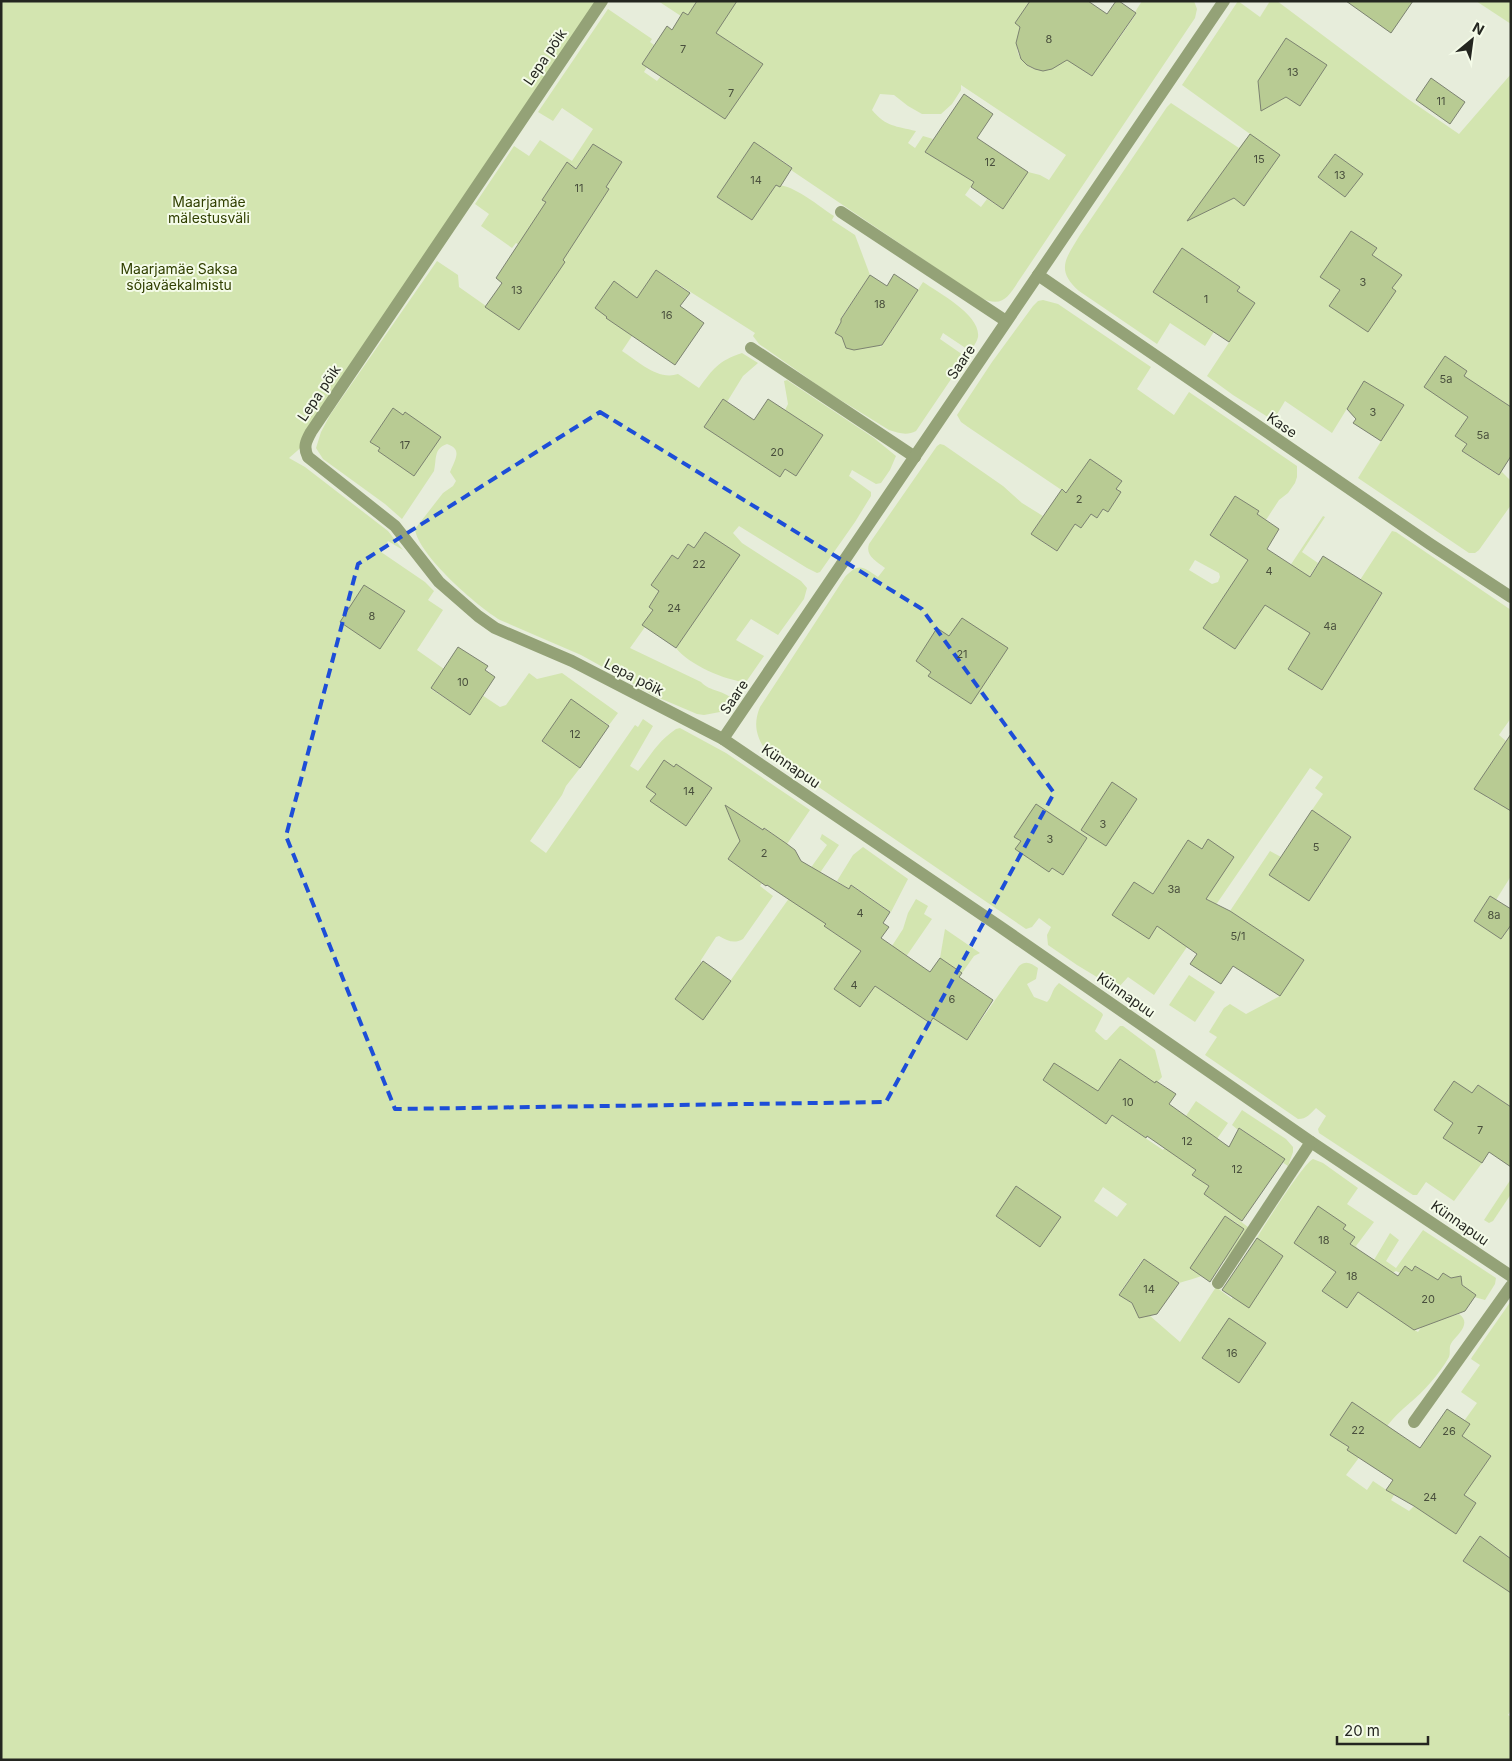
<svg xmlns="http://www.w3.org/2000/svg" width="1512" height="1761" font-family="Inter,sans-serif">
	<rect width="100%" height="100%" fill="#e7eddb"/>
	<g fill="#d3e5b0" fill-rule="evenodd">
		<path d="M 1,1 L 602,1 L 305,444 L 289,458 L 305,467 L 388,531 L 403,550 L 388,541 L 381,552 L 425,582 L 434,591 L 428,600 L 443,610 L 417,650 L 444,669 L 431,689 L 466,712 L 482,695 L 500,707 L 506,705 L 529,673 L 537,679 L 562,673 L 618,713 L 609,725 L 571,700 L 542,741 L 580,768 L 566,786 L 562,795 L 530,841 L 546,853 L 635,725 L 638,727 L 643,719 L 653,726 L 630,766 L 638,771 C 651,755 658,741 676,729 L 680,728 L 726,753 L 810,810 L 787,844 L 765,828 L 763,830 L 753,823 L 728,859 L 762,883 L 760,886 L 773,896 L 743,939 C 734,944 728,941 719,936 L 716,937 L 701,960 L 701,964 L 676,999 L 703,1019 L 827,845 L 820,839 L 822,834 L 839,845 L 798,905 L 832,915 L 825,927 L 863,952 L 846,982 L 841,979 L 834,989 L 873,975 L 903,929 L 908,913 L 916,899 L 928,906 L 924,914 L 932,919 L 890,980 L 907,1007 L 929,1023 L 936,1013 L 967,1040 L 1019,966 C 1026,960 1031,963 1038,968 L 1036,979 L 1027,984 L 1034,997 L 1047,1002 C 1052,998 1051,990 1059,983 L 1102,1013 L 1103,1015 L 1095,1031 L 1105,1040 L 1107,1040 L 1120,1026 L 1123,1026 L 1155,1050 L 1162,1077 L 1152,1088 L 1094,1097 L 1082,1108 L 1106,1124 L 1114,1112 L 1132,1129 L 1163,1150 L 1196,1101 L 1228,1123 L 1192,1175 L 1209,1186 L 1204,1194 L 1222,1207 L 1258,1195 L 1240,1221 L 1248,1227 C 1224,1264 1223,1271 1179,1283 L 1143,1259 L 1119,1294 L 1135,1306 C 1134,1314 1141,1319 1149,1315 L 1180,1342 L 1216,1287 L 1232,1299 C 1234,1284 1244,1261 1251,1248 C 1258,1235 1304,1162 1313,1159 L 1323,1163 L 1358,1188 L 1347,1204 L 1374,1222 L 1356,1246 L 1359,1250 L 1345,1269 L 1322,1291 L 1347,1308 L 1378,1263 L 1374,1260 L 1390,1233 L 1399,1240 L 1386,1261 L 1396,1268 L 1423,1230 L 1496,1278 L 1495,1284 L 1485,1300 L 1474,1297 L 1476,1295 L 1462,1285 L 1461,1276 L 1451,1278 L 1443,1273 L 1438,1281 L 1416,1266 L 1412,1271 L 1405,1266 L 1400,1273 L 1396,1271 L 1389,1275 L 1378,1306 L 1418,1332 L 1439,1300 L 1446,1306 L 1448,1317 L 1459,1314 C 1472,1323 1458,1334 1452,1342 C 1448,1347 1451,1352 1449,1357 C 1444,1366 1437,1375 1431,1382 C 1417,1399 1400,1409 1387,1426 L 1352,1402 L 1330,1435 L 1349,1447 L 1348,1450 L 1361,1455 L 1346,1475 L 1367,1490 L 1373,1481 L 1394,1495 L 1391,1500 L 1409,1511 L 1414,1506 L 1456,1534 L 1476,1503 L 1435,1476 L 1451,1452 L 1480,1472 L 1491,1456 L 1460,1444 L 1464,1421 L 1477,1403 L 1461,1392 L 1480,1365 L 1471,1359 L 1472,1357 L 1511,1301 L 1511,1710 L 1508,1715 L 1511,1717 L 1511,1760 L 1,1760 ZM 1103,1187 L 1127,1204 L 1117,1217 L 1094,1201 ZM 1225,1216 L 1238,1224 L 1203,1276 L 1190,1268 ZM 1480,1536 L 1492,1545 L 1475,1570 L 1463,1561 Z"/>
		<path d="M 658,1 L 1030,1 L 1015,23 L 1022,28 C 1020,33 1017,39 1017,44 C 1015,62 1037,76 1053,68 C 1058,66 1061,62 1065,58 L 1092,76 L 1103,60 L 1101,33 L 1116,43 L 1136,14 L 1135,12 L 1142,1 L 1194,1 L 1197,9 L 1195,18 L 1020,279 C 1008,297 1003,309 979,297 L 791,170 L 792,167 L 754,142 L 717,197 L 752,220 L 776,185 C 793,184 820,207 834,216 L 832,220 L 855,235 L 870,275 L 841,318 L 841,322 L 835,332 L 843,338 L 845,345 L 869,340 L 881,347 L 923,282 C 939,293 981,315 978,337 C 977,342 973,347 970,351 L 943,333 L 940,339 L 966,357 L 916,431 C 907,436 898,433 889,430 L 826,391 L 759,344 L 753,336 L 755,333 L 656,270 L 642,291 L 629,333 L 632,336 L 622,351 C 638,361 658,381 678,374 L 699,388 C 713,369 718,361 742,353 L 758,363 L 743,376 L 727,402 L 723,399 L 704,427 L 780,477 L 785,469 L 823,435 L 785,410 L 788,404 L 784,381 L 787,380 L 874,438 L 896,456 L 890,470 L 881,483 L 876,484 L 852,470 L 849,476 L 871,492 L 871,496 L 855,522 L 820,572 L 817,573 L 807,568 L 739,526 L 733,533 L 742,543 L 801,581 L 807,588 L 804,599 L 778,635 L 751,619 L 738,637 L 736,640 L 764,656 L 746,682 C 726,681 688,664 676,648 L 739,555 L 705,532 L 694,548 L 688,544 L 678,559 L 672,555 L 651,585 L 659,591 L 649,607 L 653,610 L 643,625 L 645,627 L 630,648 L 701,682 C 710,692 725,690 733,700 L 732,705 L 720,712 L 704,715 L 697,714 L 657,697 L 581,655 L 500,620 C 478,607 418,555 415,529 L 443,493 L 453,486 L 456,481 L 450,472 C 455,460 463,449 447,444 C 433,449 437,459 434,471 L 402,519 L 385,504 L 323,459 L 316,448 L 321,432 L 330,415 L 437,261 L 458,275 L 459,287 L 486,306 L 486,307 L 519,330 L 538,302 L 552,267 L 516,243 L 512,248 L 481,226 L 489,214 L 475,204 L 514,146 L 529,156 L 540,140 L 572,161 L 593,129 L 562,108 L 553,121 L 538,112 L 608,9 L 652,39 L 650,42 L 654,45 L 642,64 L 647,67 L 644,72 L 657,81 L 661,76 L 677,87 L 700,53 L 681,16 ZM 961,85 L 1066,155 L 1049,180 L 1040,175 L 1028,172 L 1003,209 L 987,199 L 981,207 L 965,195 L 982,171 L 946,147 L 938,160 L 925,152 L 933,139 L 923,136 L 915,148 L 908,143 L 916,131 C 896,126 886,127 872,110 L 880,94 L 894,95 L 908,106 L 922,114 L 941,114 L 952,104 L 961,90 ZM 593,144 L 622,162 L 606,187 L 609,189 L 585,226 L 542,200 L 567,163 L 576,168 Z"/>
		<path d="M 1238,1 L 1260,17 L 1270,1 L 1277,1 L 1408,99 L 1459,134 L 1511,74 L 1511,407 L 1496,397 L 1488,410 L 1456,436 L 1467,444 L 1463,452 L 1498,475 L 1501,471 L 1511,481 L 1511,505 L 1479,550 L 1475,553 L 1469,553 L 1358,478 L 1398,414 L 1371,397 L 1364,381 L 1332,433 L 1285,401 L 1276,416 L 1271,419 L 1233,395 L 1207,376 L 1255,303 L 1239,293 L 1236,293 L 1240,287 L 1182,248 L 1222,319 L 1205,346 L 1170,323 L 1157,344 L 1079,291 C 1055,270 1066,258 1080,235 L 1167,107 L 1171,103 L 1239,148 L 1250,134 L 1182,85 ZM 1335,154 L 1362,174 L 1345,197 L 1318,177 Z"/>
		<path d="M 1476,1 L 1511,1 L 1511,24 Z"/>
		<path d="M 1043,300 L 1058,304 L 1151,367 L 1137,389 L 1174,415 L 1189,392 L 1297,466 L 1297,477 L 1295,483 L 1288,493 L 1279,500 L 1266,520 L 1256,514 L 1258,511 L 1235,496 L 1210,534 L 1255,565 L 1236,602 L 1225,595 L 1203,628 L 1235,649 L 1323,516 L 1325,517 L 1302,552 L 1318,563 L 1297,596 L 1288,619 L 1310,633 L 1288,669 L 1321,690 L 1382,594 L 1360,580 L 1392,531 L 1396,532 L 1511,610 L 1511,718 L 1499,735 L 1506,741 L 1483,777 L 1486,797 L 1498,804 L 1507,802 L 1511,797 L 1511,876 L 1496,900 L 1490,896 L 1474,921 L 1501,939 L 1511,925 L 1511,1105 L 1510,1106 L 1478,1085 L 1472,1093 L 1454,1081 L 1435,1110 L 1453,1123 L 1444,1138 L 1482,1163 L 1454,1201 L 1426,1182 L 1417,1195 L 1413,1195 L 1319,1133 L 1318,1129 L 1326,1116 L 1316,1108 C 1310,1114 1307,1119 1298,1119 L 1205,1055 L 1217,1037 L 1209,1032 L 1224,1008 L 1230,1004 L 1246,1014 L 1280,996 L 1303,960 L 1230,911 L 1270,851 L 1281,857 L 1309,901 L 1351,837 L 1312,810 L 1323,794 L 1315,788 L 1323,777 L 1310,768 L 1154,995 L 1128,977 L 1118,988 L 1115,988 L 1077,965 L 1048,945 L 1047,935 L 1051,927 L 1039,918 L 1032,927 L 1026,929 L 766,751 C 756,736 753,724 760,707 L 845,577 C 859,562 863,567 878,577 L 885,568 C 876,561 865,556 869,544 L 937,446 L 940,444 L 944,445 L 1003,486 L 1022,503 L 1043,516 L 1031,534 L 1056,551 L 1075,524 L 1081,528 L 1091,514 L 1097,518 L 1103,509 L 1108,512 L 1121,492 L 1116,489 L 1122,481 L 1090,459 L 1066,493 L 968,427 L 961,422 L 957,415 L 992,362 L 1033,306 L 1038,301 ZM 1195,560 L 1219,573 L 1220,577 L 1218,582 L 1212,584 L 1189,570 Z"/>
		<path d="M 863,847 L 908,879 L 891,912 L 852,885 L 849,889 L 837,881 L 853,855 Z"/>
		<path d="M 945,929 L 980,953 L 974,956 L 962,973 L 940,958 Z"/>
		<path d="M 1189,975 L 1215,992 L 1195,1022 L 1169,1005 Z"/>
		<path d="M 1242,1110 L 1286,1139 L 1293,1147 L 1293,1152 L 1288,1166 L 1282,1162 L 1284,1159 L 1240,1128 L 1238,1130 L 1232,1125 Z"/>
		<path d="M 1511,1179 L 1511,1194 L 1493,1221 L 1489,1223 L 1484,1220 Z"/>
	</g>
	<g fill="#b8cb93" stroke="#7c8271">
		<path d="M 697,1 L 737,1 L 716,33 L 763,64 L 725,119 L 642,64 L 667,26 L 672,30 L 683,12 L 688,15 Z"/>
		<path d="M 1030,1 L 1088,1 L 1107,14 L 1116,1 L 1119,1 L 1136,13 L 1092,76 L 1067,60 L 1052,69 L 1043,71 L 1035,69 L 1027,65 L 1021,59 L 1016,43 L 1020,27 L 1015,23 Z"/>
		<path d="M 1346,1 L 1413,1 L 1391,33 Z"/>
		<path d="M 1286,38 L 1327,65 L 1300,106 L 1286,97 L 1261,111 L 1258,81 Z"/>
		<path d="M 1431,78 L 1465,102 L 1450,124 L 1416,100 Z"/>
		<path d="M 964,94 L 993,114 L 977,138 L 1028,172 L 1003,209 L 971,187 L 974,182 L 925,152 Z"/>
		<path d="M 1250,134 L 1280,155 L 1244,206 L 1234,198 L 1187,221 Z"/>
		<path d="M 754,142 L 792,168 L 780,187 L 776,185 L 752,220 L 717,197 Z"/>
		<path d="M 593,144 L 622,162 L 606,187 L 609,189 L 563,260 L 565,262 L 519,330 L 485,307 L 502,283 L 496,278 L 546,202 L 542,200 L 567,162 L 576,169 Z"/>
		<path d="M 1335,154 L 1363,174 L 1345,197 L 1318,177 Z"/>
		<path d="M 1351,231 L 1377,248 L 1372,255 L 1402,275 L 1392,288 L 1396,291 L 1368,332 L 1329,306 L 1340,290 L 1320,277 Z"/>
		<path d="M 1182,248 L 1240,287 L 1237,291 L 1255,303 L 1229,342 L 1153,292 Z"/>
		<path d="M 656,270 L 690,293 L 680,306 L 704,323 L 675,365 L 606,318 L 607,317 L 595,308 L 614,281 L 637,298 Z"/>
		<path d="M 894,274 L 918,290 L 882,345 L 854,350 L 846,348 L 842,337 L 835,333 L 841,322 L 841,319 L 870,275 L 887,286 Z"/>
		<path d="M 1445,356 L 1467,371 L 1464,376 L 1511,407 L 1511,456 L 1499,475 L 1462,451 L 1467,444 L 1455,436 L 1468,417 L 1424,387 Z"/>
		<path d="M 1364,381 L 1404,405 L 1381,441 L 1353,423 L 1356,419 L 1347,409 Z"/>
		<path d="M 723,399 L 754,420 L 768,399 L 823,435 L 796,476 L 785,469 L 780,477 L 704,427 Z"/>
		<path d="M 393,408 L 403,415 L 405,412 L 441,437 L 414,476 L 378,451 L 380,448 L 370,442 Z"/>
		<path d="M 1090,459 L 1122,481 L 1116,489 L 1121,492 L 1108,512 L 1103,509 L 1097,518 L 1091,514 L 1081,528 L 1075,524 L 1057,551 L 1031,534 L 1062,489 L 1066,493 Z"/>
		<path d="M 1235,496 L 1259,511 L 1257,514 L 1279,529 L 1267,549 L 1310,577 L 1323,556 L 1382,593 L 1322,690 L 1288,669 L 1310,633 L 1265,605 L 1235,649 L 1203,628 L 1248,560 L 1210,535 Z"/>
		<path d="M 705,532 L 740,555 L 676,648 L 642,625 L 653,610 L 649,607 L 659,591 L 651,585 L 672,555 L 678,559 L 688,544 L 694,548 Z"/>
		<path d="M 364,585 L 405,611 L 380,649 L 340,622 Z"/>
		<path d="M 962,618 L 1008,648 L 971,704 L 928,676 L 931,672 L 916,661 L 937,628 L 949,636 Z"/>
		<path d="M 458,647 L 488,666 L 485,670 L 495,677 L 470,715 L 431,688 Z"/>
		<path d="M 571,699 L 609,726 L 580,768 L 542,741 Z"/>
		<path d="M 1511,734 L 1511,811 L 1474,789 Z"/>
		<path d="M 664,760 L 674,767 L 676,764 L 712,788 L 686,826 L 650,801 L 656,794 L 646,787 Z"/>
		<path d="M 1112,782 L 1137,799 L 1106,846 L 1081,830 Z"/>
		<path d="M 1036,804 L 1087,838 L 1063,875 L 1052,868 L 1049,872 L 1015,849 L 1021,841 L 1014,837 Z"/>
		<path d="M 725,805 L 763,830 L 764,828 L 787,844 L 795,850 L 801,861 L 849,889 L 851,885 L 890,912 L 883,923 L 889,927 L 881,938 L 930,972 L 940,958 L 962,973 L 959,977 L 993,1000 L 967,1040 L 933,1018 L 930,1023 L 875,986 L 860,1007 L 834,989 L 861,951 L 824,926 L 826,924 L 767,885 L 766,886 L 728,859 L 740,841 Z"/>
		<path d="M 1312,810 L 1351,837 L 1309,901 L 1269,875 Z"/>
		<path d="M 1208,839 L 1234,857 L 1206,899 L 1230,911 L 1304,960 L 1280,996 L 1233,966 L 1221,984 L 1190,964 L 1197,954 L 1157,926 L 1149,939 L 1112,915 L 1134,882 L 1153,894 L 1188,840 L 1202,849 Z"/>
		<path d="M 1490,896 L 1511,909 L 1511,925 L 1501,939 L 1474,921 Z"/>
		<path d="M 703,961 L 731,981 L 703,1020 L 675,999 Z"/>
		<path d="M 1120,1059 L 1155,1083 L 1156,1081 L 1176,1094 L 1169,1104 L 1229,1147 L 1239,1128 L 1285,1159 L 1242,1221 L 1204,1194 L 1209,1186 L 1192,1175 L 1196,1170 L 1147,1136 L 1146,1138 L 1112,1115 L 1106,1124 L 1043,1080 L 1054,1063 L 1098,1091 Z"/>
		<path d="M 1454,1081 L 1472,1093 L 1478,1085 L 1511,1107 L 1511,1167 L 1489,1152 L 1482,1163 L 1443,1138 L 1453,1123 L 1434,1110 Z"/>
		<path d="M 1016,1186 L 1061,1217 L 1040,1247 L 996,1216 Z"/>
		<path d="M 1318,1206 L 1346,1225 L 1343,1229 L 1355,1237 L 1350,1244 L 1398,1276 L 1405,1266 L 1412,1271 L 1415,1266 L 1438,1280 L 1443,1273 L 1451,1278 L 1461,1276 L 1462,1285 L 1476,1295 L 1465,1311 L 1414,1330 L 1358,1292 L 1347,1308 L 1322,1291 L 1336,1272 L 1294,1243 Z"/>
		<path d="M 1225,1216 L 1244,1229 L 1210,1282 L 1190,1268 Z"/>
		<path d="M 1257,1238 L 1283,1256 L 1249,1308 L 1222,1290 Z"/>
		<path d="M 1144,1259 L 1179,1283 L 1157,1314 L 1139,1318 L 1132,1303 L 1119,1295 Z"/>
		<path d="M 1229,1318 L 1266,1343 L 1239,1383 L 1202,1358 Z"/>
		<path d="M 1352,1402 L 1420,1448 L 1447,1409 L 1470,1424 L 1462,1436 L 1491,1456 L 1464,1495 L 1476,1503 L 1456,1534 L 1414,1506 L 1386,1490 L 1393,1480 L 1347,1450 L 1349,1447 L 1330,1435 Z"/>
		<path d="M 1480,1536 L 1511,1559 L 1511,1593 L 1463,1561 Z"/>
	</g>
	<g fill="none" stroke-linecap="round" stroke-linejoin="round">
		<g stroke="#94a277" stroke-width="12">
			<path d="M 602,1 L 311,432 C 306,441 303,447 308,457 L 395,526 L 439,582 L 478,616 L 495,628 L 572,661 L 723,739 L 999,926 L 1311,1142 L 1511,1276"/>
			<path d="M 841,212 L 1006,321"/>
			<path d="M 1038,275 L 1430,544 L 1511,597"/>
			<path d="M 751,348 L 915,457"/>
			<path d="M 723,739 L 1224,1"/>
			<path d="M 1218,1283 L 1311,1142"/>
			<path d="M 1414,1422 L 1511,1286"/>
		</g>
	</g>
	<path fill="none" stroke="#1d4ed8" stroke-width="4" stroke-dasharray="10 6" stroke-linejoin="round" d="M 600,412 L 922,609 L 1054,793 L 886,1102 L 395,1109 L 286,836 L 358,564 Z"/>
	<g text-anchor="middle" stroke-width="4" stroke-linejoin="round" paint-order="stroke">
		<g font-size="11" fill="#494f3d">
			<text x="1049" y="43">8</text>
			<text x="683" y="53">7</text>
			<text x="1293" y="76">13</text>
			<text x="731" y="97">7</text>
			<text x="1441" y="105">11</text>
			<text x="1259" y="163">15</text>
			<text x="990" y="166">12</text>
			<text x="1340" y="179">13</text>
			<text x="756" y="184">14</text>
			<text x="579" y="192">11</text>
			<text x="1363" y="286">3</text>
			<text x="517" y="294">13</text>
			<text x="1206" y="303">1</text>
			<text x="880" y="308">18</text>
			<text x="667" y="319">16</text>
			<text x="1446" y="383">5a</text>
			<text x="1373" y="416">3</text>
			<text x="1483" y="439">5a</text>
			<text x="405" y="449">17</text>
			<text x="777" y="456">20</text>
			<text x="1079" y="503">2</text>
			<text x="699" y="568">22</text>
			<text x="1269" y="575">4</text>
			<text x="674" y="612">24</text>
			<text x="372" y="620">8</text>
			<text x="1330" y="630">4a</text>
			<text x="962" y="658">21</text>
			<text x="463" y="686">10</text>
			<text x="575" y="738">12</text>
			<text x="689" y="795">14</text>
			<text x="1103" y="828">3</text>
			<text x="1050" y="843">3</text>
			<text x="1316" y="851">5</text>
			<text x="764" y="857">2</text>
			<text x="1174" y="893">3a</text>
			<text x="860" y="917">4</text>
			<text x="1494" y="919">8a</text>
			<text x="1238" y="940">5/1</text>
			<text x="854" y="989">4</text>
			<text x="952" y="1003">6</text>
			<text x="1128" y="1106">10</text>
			<text x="1480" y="1134">7</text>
			<text x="1187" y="1145">12</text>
			<text x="1237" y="1173">12</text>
			<text x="1324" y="1244">18</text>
			<text x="1352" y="1280">18</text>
			<text x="1149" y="1293">14</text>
			<text x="1428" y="1303">20</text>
			<text x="1232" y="1357">16</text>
			<text x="1358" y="1434">22</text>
			<text x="1449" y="1435">26</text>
			<text x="1430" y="1501">24</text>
		</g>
		<g font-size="14" fill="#242620" stroke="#f4fbe8">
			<text transform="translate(545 57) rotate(-56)" y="5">Lepa põik</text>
			<text transform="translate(961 362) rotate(-56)" y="5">Saare</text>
			<text transform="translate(319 393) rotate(-56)" y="5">Lepa põik</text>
			<text transform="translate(1282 425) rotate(35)" y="5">Kase</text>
			<text transform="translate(634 677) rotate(27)" y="5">Lepa põik</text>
			<text transform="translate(734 697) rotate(-56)" y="5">Saare</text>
			<text transform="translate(791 766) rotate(34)" y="5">Künnapuu</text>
			<text transform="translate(1126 995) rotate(35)" y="5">Künnapuu</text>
			<text transform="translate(1460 1223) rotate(35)" y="5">Künnapuu</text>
		</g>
		<g font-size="14" fill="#303f00" stroke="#f4fbe8">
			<text x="209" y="207">Maarjamäe<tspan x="209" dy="16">mälestusväli</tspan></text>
			<text x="179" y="274">Maarjamäe Saksa<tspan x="179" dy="16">sõjaväekalmistu</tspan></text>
		</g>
	</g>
	<rect width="1512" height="1761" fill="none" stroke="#242620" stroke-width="5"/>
	<g transform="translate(1472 40) rotate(29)" stroke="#f4fbe8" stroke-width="4" paint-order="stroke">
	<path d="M0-4L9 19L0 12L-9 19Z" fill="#242620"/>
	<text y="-8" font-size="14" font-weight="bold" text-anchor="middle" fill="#242620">N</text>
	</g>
	<path d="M1337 1736v8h91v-8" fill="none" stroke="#242620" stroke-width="2.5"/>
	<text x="1344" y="1736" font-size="15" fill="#242620" stroke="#f4fbe8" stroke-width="4" paint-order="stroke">20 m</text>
</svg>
